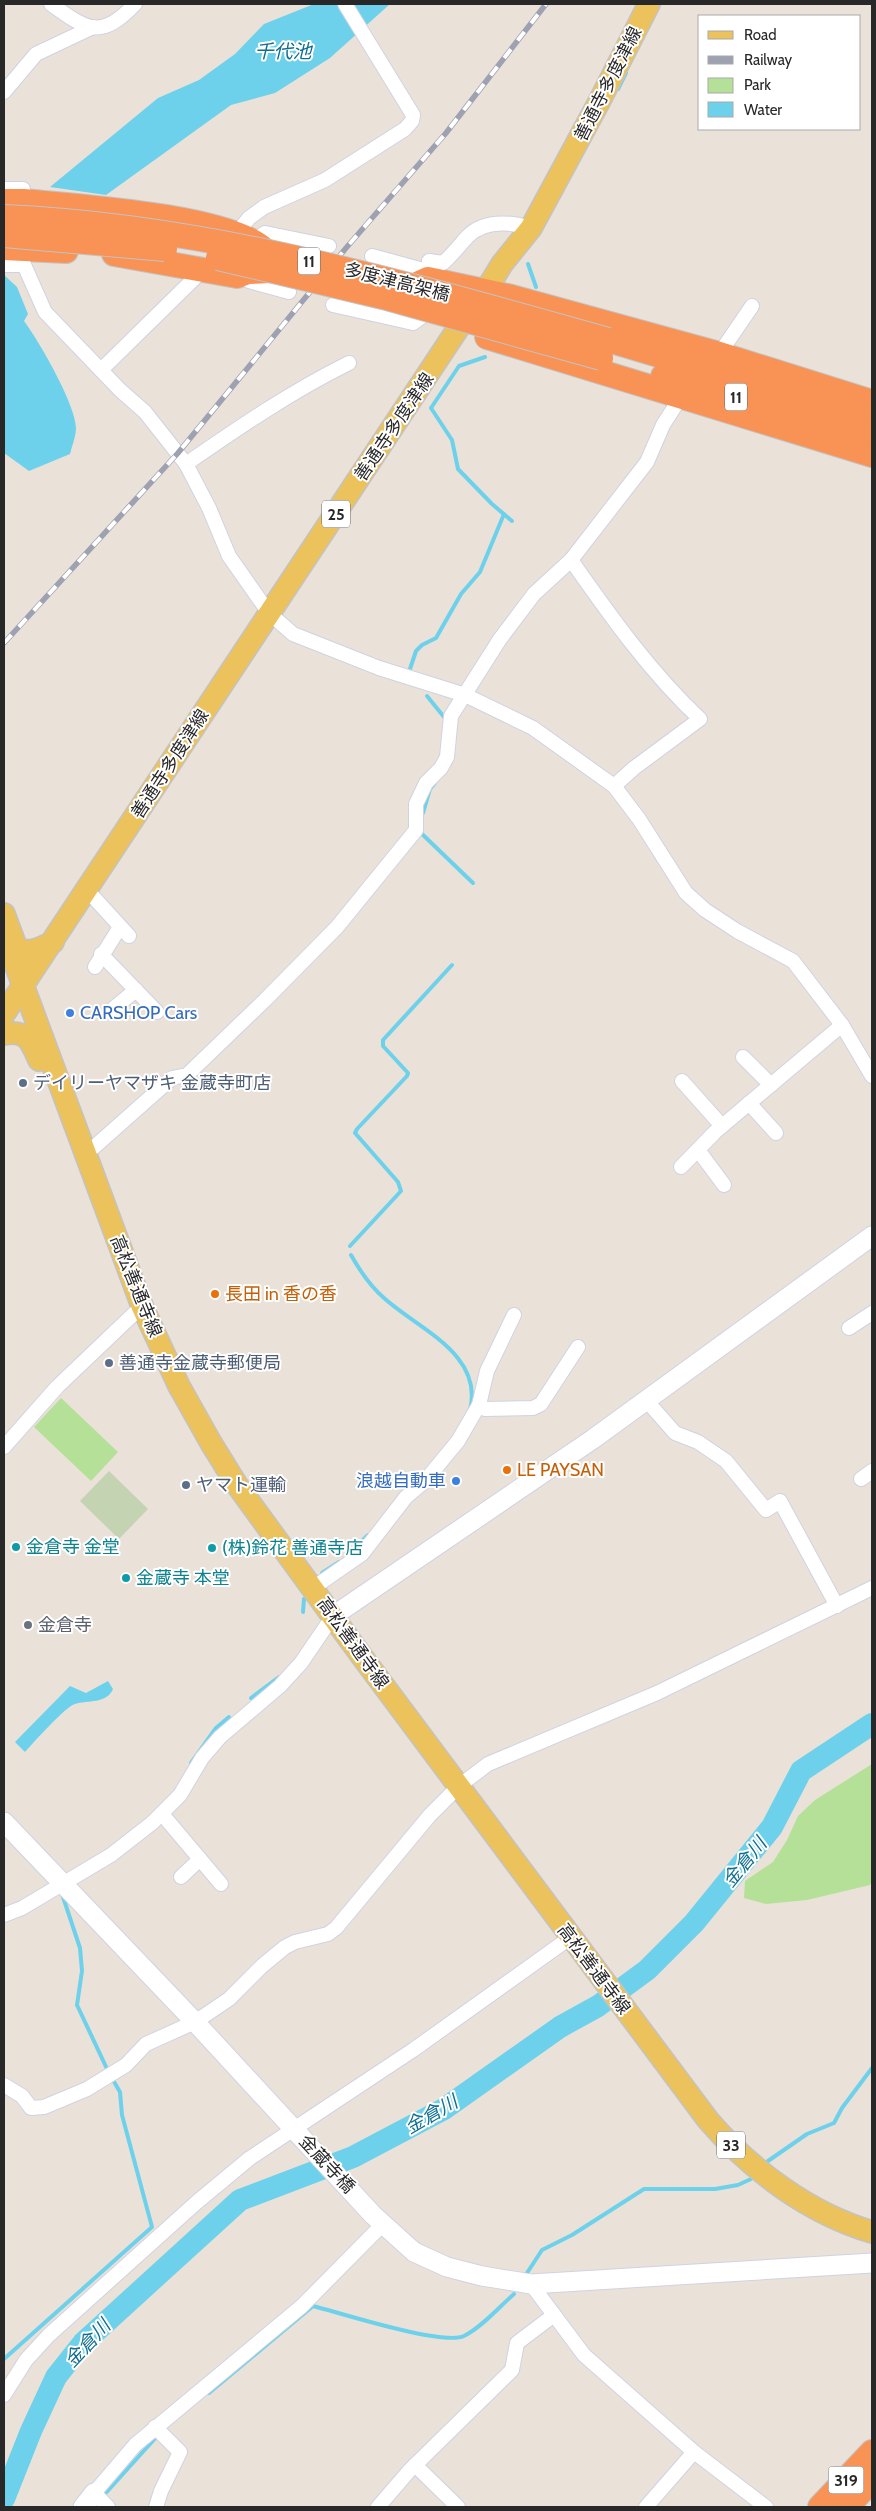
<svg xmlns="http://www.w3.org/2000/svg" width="876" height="2511" font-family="Cabin,'Noto Sans JP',sans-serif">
	<rect width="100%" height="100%" fill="#eae2d9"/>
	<g fill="#b4e097">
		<path d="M 61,1398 L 118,1452 L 91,1481 L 34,1427 Z"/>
		<path d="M 872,1764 L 872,1881 L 870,1885 L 807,1900 L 766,1904 L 744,1898 L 745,1881 L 773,1862 L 787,1840 L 798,1816 L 815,1800 Z"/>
	</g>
	<path fill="#c4d3b1" d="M 109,1471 L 148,1509 L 119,1539 L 80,1501 Z"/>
	<g fill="#6ed1eb">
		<path d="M 314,4 L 390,4 L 330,58 L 275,93 L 231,105 L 106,195 L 50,187 L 158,98 L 199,80 L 235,54 L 264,24 Z"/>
		<path d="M 4,275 L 17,287 L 28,314 L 24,321 C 39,341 76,405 76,428 C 76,436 72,446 70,454 L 29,471 L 4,453 Z"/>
		<path d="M 108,1681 L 113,1689 C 107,1704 88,1700 75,1704 C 66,1706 33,1743 25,1752 L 15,1742 L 70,1686 L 86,1693 Z"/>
	</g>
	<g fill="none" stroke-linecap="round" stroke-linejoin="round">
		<g stroke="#6ed1eb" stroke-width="4">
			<path d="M 618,89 L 626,73"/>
			<path d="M 528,264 L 536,287"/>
			<path d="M 485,357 L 459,366 L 431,408 L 452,440 L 458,469 L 492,504 L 512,521"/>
			<path d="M 408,675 L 416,651 L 422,645 L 436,638 L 461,594 L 480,572 L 504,514"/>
			<path d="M 427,696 L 444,717"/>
			<path d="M 423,813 L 430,789 L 435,783"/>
			<path d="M 421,833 L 473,883"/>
			<path d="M 350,1246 L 401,1191 L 398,1182 L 355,1133 L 357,1129 L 407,1076 L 408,1073 L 383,1046 L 383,1040 L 452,965"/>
			<path d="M 351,1255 C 360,1271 370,1286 384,1298 C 418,1329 484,1354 470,1410"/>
			<path d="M 347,1556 L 368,1535"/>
			<path d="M 322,1573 L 339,1562"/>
			<path d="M 303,1612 L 304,1599"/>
			<path d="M 251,1698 L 279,1677"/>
			<path d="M 191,1763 L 216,1728 L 229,1717"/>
			<path d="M 62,1894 L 80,1948 L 82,1971 L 77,2005 L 108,2071"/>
			<path d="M 768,2161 L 807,2134 L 834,2123 L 842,2108 L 872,2068"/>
			<path d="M 525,2276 L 542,2250 L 572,2235 L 644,2189 L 715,2189 L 738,2185 L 751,2179"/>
			<path d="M 4,2359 L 152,2227 L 122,2115 L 120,2092 L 113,2080"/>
			<path d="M 209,2393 L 313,2306 C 341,2313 442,2346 464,2336 C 482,2327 499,2307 514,2294"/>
			<path d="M 104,2495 L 159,2434"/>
		</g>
		<path stroke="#6ed1eb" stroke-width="22" d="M 4,2499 L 31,2431 L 56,2377 L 83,2343 L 240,2200 L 353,2157 L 444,2109 L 560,2027 L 598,2006 L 647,1970 L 694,1923 L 772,1827 L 801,1771 L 872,1724"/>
		<defs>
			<g id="street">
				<path d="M 51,4 C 87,30 101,40 135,4"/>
				<path d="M 4,92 L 36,54 L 93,27"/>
				<path d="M 4,189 L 23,189 L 23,202"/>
				<path d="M 232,239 L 249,218 L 264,207 L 325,180 L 405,129 L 412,121 L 413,115 L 345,4"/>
				<path d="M 18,243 L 17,249 L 45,312 L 120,390 L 145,412 L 186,464 L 209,508 L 229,556 L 269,613 L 293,634 L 379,668 L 465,695 L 533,728 L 614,786 L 639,819 L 686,893 L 705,910 L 737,931 L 793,961 L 842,1025 L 872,1076"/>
				<path d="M 251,246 L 252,242 L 265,233 L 329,246"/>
				<path d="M 372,256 L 427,271 L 431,281"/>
				<path d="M 429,261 L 443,263 C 452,255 459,246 467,237 C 484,219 510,222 531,228"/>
				<path d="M 4,265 L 24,265"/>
				<path d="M 243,273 L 249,281 L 289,292"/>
				<path d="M 333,305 L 413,323 L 424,315 L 427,305"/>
				<path d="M 714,357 L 724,347 L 752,306"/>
				<path d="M 101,370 L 206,267"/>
				<path d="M 186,464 C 238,428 292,391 349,363"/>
				<path d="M 571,560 C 611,617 650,672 700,719 L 634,768 L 614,786"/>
				<path d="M 87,890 L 129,936"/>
				<path d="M 101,954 L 157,1012"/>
				<path d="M 95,967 L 120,927"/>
				<path d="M 114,1008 L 136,990"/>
				<path d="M 743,1057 L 771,1085"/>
				<path d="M 682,1081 L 722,1126"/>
				<path d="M 749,1103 L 776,1133"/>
				<path d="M 93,1148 L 172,1078 L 187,1075 L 265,1000 L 337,927 L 416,830 L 416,804 L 426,783 L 441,768 L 447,757 L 451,716 L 500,639 L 534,594 L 571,560 L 647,462 L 663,425 L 684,392"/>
				<path d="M 698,1150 L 724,1185"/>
				<path d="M 681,1167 L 715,1132 L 842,1025"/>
				<path d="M 849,1328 L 872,1313"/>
				<path d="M 646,1400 L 675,1433 L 698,1442 L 726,1461 L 766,1510 L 780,1501 L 837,1606"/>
				<path d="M 479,1405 L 485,1409 L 533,1408 L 541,1404 L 578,1347"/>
				<path d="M 4,1447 L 57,1387 L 142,1306"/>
				<path d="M 861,1479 L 872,1471"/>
				<path d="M 313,1588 L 362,1554 L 406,1497 L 425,1481 L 458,1441 L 479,1405 L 487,1371 L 514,1315"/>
				<path d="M 162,1814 L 221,1884"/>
				<path d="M 181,1877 L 200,1859"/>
				<path d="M 4,1915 L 22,1908 L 111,1855 L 152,1823 L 180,1795 L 202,1758 L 220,1737 L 280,1686 L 301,1663 L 333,1616"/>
				<path d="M 4,2085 L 22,2096 L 31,2108 L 44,2107 L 87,2089 L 126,2065 L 146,2044 L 195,2022 L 229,1999 L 262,1966 L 285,1947 L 295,1942 L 328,1934 L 336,1928 L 430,1815 L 459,1786 L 488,1764 L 657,1693 L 872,1588"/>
				<path d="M 531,2284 L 584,2355 L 694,2452 L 766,2507"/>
				<path d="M 4,2395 L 26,2360 L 49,2335 L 197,2202 L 250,2158 L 413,2050 L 571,1937"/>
				<path d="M 155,2427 L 180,2452 L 161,2491 L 156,2507"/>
				<path d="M 415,2465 L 458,2507"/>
				<path d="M 108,2507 L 94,2493 L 135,2445 L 302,2306 L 383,2224"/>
				<path d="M 378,2507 L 409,2471 L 512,2370 L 517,2343 L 554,2315"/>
				<path d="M 646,2507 L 694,2452"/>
			</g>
			<g id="secondary">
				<path d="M 333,1616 L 593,1439 L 872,1236"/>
				<path d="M 4,1822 L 195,2022 L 373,2215 L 414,2252 L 447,2267 L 482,2276 L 531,2284 L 872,2263"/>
				<path d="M 83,2507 L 94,2493"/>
			</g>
			<g id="primary">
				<path d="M 4,914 L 17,949 C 31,954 40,948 53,942"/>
				<path d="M 4,934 L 142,1306 L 179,1386 L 211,1443 L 237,1485 L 360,1654 L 708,2120 C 751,2170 808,2213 872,2232"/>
				<path d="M 4,1014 L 457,330 L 486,290 L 502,264 L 531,228 L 599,102 L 649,4"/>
				<path d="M 4,1034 C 27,1029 31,1042 39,1060"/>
			</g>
			<g id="highway">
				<path d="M 4,201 L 23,201 C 74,206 234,216 266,251"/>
				<path d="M 4,248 L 66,251"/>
				<path d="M 114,254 L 237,276 L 248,272 L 271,271"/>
				<path d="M 419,283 L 428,279 L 512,297 L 716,353 L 872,402"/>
				<path d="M 487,337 L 872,455"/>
				<path d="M 608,340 L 872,419"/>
				<path d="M 663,376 L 872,436"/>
				<path d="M 820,2507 L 872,2452"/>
				<path d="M 847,2507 L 872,2480"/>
			</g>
		</defs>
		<use href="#street" stroke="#cfd3e1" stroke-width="16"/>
		<use href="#secondary" stroke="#cfd3e1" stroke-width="21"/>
		<use href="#primary" stroke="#c3c3c3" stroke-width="24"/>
		<use href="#highway" stroke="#c3c3c3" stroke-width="26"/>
		<use href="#street" stroke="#fff" stroke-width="14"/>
		<use href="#secondary" stroke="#fff" stroke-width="19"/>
		<use href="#primary" stroke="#ecc25c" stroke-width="21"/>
		<use href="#highway" stroke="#f99255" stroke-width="24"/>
		<defs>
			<path id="rail" d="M 4,643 L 178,453 L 346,248 L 446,133 L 546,4"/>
		</defs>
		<use href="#rail" stroke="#9da1b2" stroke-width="5.5"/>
		<use href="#rail" stroke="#fff" stroke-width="4" stroke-dasharray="11" stroke-linecap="butt"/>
		<defs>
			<g id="highway-bridge">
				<path d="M 4,217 C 213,226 408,284 608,340"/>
				<path d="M 4,235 L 165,249"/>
				<path d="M 218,258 L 383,297 L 601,358"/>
			</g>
		</defs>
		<use href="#highway-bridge" stroke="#c3c3c3" stroke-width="26" stroke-linecap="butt"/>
		<use href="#highway-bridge" stroke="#f99255" stroke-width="24"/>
	</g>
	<g fill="#3f7fe0" stroke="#fff" stroke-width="2">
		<circle cx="70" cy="1013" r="5"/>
		<circle cx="456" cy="1481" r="5"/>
	</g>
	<g fill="#5c6f8a" stroke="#fff" stroke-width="2">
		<circle cx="23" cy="1083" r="5"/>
		<circle cx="109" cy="1363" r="5"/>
		<circle cx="186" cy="1485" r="5"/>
	</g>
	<g fill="#e8710a" stroke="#fff" stroke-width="2">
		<circle cx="215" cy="1294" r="5"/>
		<circle cx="507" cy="1470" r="5"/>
	</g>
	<g fill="#0f9aa8" stroke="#fff" stroke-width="2">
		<circle cx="16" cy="1547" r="5"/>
		<circle cx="212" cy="1548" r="5"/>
		<circle cx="126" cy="1578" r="5"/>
	</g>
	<circle fill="#6b7280" stroke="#fff" stroke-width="2" cx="28" cy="1625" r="5"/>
	<g text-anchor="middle" stroke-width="4" stroke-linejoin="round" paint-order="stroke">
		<g fill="#fff" stroke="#686868" stroke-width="1">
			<rect x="298" y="247.5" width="22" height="27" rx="4"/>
			<rect x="725" y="383.5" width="22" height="27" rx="4"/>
			<rect x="322" y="500.5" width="28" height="27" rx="4"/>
			<rect x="717" y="2131.5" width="28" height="27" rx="4"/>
			<rect x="828.5" y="2466.5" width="35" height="27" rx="4"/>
		</g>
		<g font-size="16" font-weight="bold" fill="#282828">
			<text x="309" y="267">11</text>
			<text x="736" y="403">11</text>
			<text x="336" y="520">25</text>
			<text x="731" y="2151">33</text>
			<text x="846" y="2486">319</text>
		</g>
		<g font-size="18" fill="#282828" stroke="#fff">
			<text transform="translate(608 84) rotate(-63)" y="6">善通寺多度津線</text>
			<text transform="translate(397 282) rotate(14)" y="6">多度津高架橋</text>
			<text transform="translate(394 427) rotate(-56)" y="6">善通寺多度津線</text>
			<text transform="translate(170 764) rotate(-57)" y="6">善通寺多度津線</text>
			<text transform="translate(136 1286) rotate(68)" y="6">高松善通寺線</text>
			<text transform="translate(353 1643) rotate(54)" y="6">高松善通寺線</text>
			<text transform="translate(594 1969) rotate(53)" y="6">高松善通寺線</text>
			<text transform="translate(327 2164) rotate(47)" y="6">金蔵寺橋</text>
		</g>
		<g font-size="18" fill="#366cbe" stroke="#fff" text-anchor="start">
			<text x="80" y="1019">CARSHOP Cars</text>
			<text x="446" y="1487" text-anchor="end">浪越自動車</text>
		</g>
		<g font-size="18" fill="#4e5e75" stroke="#fff" text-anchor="start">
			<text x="33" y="1089">デイリーヤマザキ 金蔵寺町店</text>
			<text x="119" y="1369">善通寺金蔵寺郵便局</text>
			<text x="196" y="1491">ヤマト運輸</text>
		</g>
		<g font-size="18" fill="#c56008" stroke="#fff" text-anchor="start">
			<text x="225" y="1300">長田 in 香の香</text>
			<text x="517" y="1476">LE PAYSAN</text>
		</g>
		<g font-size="18" fill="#0d838f" stroke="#fff" text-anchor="start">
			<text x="26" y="1553">金倉寺 金堂</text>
			<text x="222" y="1554">(株)鈴花 善通寺店</text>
			<text x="136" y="1584">金蔵寺 本堂</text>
		</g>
		<g font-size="18" fill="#5b616d" stroke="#fff" text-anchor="start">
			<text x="38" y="1631">金倉寺</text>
		</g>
		<g font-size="19" font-style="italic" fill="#116e93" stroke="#fff">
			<text x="283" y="58">千代池</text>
			<text transform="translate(744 1862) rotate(-51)" y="7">金倉川</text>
			<text transform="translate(431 2114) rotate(-30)" y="7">金倉川</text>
			<text transform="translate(87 2343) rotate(-47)" y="7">金倉川</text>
		</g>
	</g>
	<rect width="876" height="2511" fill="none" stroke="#282828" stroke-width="10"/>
	<rect x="698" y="15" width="162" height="115" fill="#ffffff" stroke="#a9a9a9"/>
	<rect x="708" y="31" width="25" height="8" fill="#ecc25c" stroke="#a9a9a9"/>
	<text x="744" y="40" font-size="15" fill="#282828">Road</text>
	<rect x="708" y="56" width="25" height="8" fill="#9da1b2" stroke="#a9a9a9"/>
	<text x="744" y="65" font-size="15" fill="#282828">Railway</text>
	<rect x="708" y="78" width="25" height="15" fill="#b4e097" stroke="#a9a9a9"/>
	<text x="744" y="90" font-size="15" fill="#282828">Park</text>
	<rect x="708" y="102" width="25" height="15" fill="#6ed1eb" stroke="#a9a9a9"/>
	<text x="744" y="115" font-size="15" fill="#282828">Water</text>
</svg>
